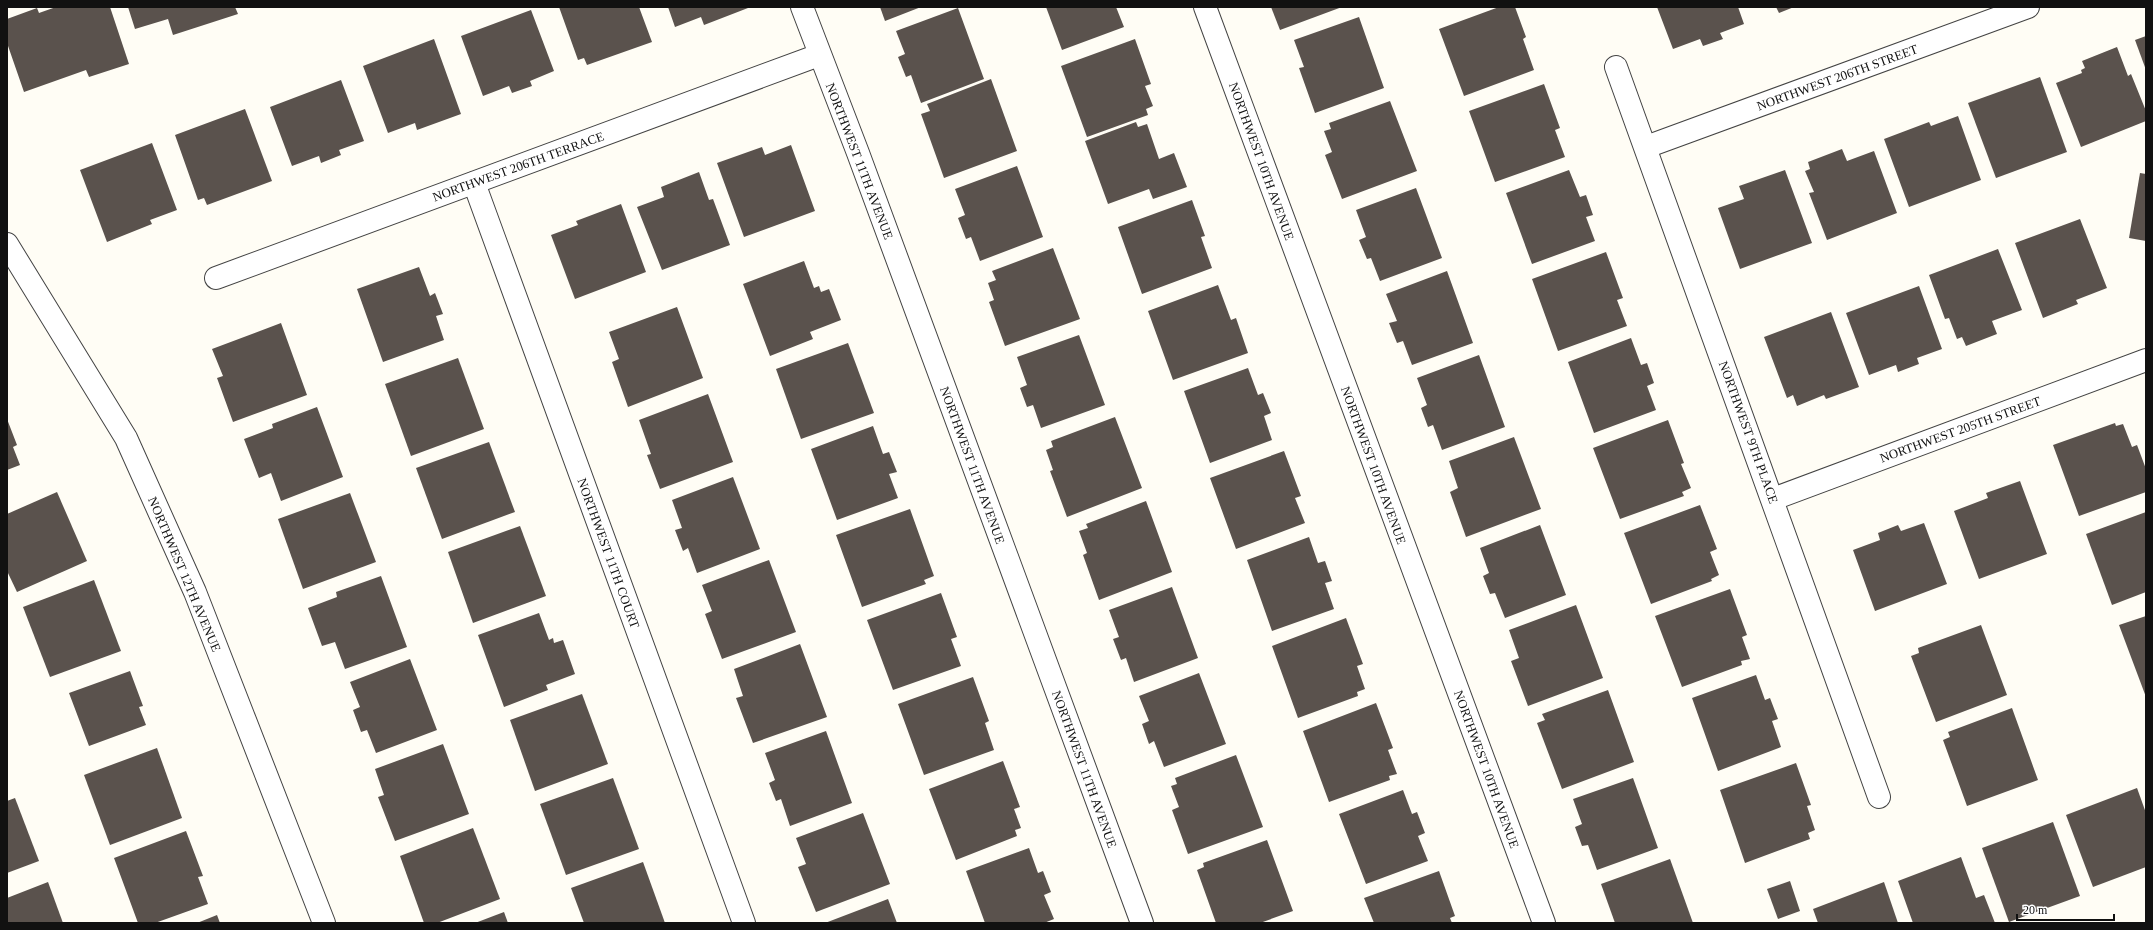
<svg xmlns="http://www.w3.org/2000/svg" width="2153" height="930" font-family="Georgia,serif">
	<rect width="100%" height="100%" fill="#fffdf5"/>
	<g fill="#5a524d">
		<path d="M 56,7 L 110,7 L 129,64 L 89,77 L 86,70 L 24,92 L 7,43 L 7,19 L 37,8 L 39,13 Z"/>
		<path d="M 128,7 L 235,7 L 238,14 L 173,35 L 168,19 L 135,29 Z"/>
		<path d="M 559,7 L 639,7 L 652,42 L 587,65 L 584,58 L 578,60 Z"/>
		<path d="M 668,7 L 748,7 L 748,8 L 704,25 L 701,17 L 675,27 Z"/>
		<path d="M 880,7 L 921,7 L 885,21 Z"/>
		<path d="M 1046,7 L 1116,7 L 1124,27 L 1062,50 Z"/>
		<path d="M 1271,7 L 1342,7 L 1280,30 Z"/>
		<path d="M 1499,7 L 1515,7 L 1526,37 L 1523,39 L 1534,70 L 1464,96 L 1439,29 Z"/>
		<path d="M 1657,7 L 1738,7 L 1744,24 L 1720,33 L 1723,39 L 1703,46 L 1700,39 L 1673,49 Z"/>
		<path d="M 1776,7 L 1794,7 L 1779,13 Z"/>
		<path d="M 958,8 L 984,79 L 921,103 L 911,75 L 906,77 L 898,57 L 905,54 L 896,31 Z"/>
		<path d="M 531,10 L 554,71 L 530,81 L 532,86 L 512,93 L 509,86 L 483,96 L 461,36 Z"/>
		<path d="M 1359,17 L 1384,88 L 1315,113 L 1299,68 L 1304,67 L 1294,40 Z"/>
		<path d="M 2146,36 L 2146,70 L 2135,40 Z"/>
		<path d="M 434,39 L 461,114 L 417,130 L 415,123 L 388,133 L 363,66 Z"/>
		<path d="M 1135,39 L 1151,84 L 1145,86 L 1153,106 L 1146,109 L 1148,115 L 1087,137 L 1061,66 Z"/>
		<path d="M 2117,47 L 2128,76 L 2131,74 L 2146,111 L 2146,121 L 2081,147 L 2056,83 L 2082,73 L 2081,70 L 2085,68 L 2082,61 Z"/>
		<path d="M 2040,77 L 2067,152 L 1996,178 L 1968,103 Z"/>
		<path d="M 991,79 L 1017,151 L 944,178 L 921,114 L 930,111 L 927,104 Z"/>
		<path d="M 341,80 L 364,141 L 339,150 L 341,155 L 321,163 L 319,156 L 292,166 L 270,107 Z"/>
		<path d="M 1544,84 L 1560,128 L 1555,130 L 1565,157 L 1495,182 L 1469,111 Z"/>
		<path d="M 1390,101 L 1417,171 L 1342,199 L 1325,155 L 1332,152 L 1324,131 L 1331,129 L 1329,123 Z"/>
		<path d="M 245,109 L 272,181 L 207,205 L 204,198 L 198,200 L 175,135 Z"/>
		<path d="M 1958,116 L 1981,180 L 1909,207 L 1884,139 L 1929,122 L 1931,126 Z"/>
		<path d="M 1136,122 L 1138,127 L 1147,124 L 1159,159 L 1174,153 L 1187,187 L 1153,199 L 1149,189 L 1108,204 L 1085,141 Z"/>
		<path d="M 152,143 L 177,210 L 150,220 L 152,224 L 107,242 L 80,170 Z"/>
		<path d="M 791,145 L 815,211 L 744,237 L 717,163 L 762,147 L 765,155 Z"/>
		<path d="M 1842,149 L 1847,161 L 1874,151 L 1897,213 L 1827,240 L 1809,193 L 1814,192 L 1805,171 L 1810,169 L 1808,162 Z"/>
		<path d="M 1017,166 L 1043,237 L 980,261 L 971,237 L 966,239 L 958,218 L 965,215 L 955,189 Z"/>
		<path d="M 1569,170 L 1580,197 L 1586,195 L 1593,215 L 1586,217 L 1595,241 L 1532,264 L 1506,193 Z"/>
		<path d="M 1785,170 L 1812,243 L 1740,269 L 1718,208 L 1744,199 L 1739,186 Z"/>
		<path d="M 699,172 L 709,200 L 713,199 L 730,245 L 662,270 L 637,207 L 664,197 L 661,187 Z"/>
		<path d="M 2140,173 L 2146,174 L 2146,241 L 2129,238 Z"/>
		<path d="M 1416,188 L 1442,258 L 1380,281 L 1371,258 L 1367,259 L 1359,240 L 1366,237 L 1356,210 Z"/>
		<path d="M 1192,200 L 1205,236 L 1201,237 L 1212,268 L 1142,294 L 1118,227 Z"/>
		<path d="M 621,204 L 646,272 L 575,299 L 551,235 L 578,225 L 576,221 Z"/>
		<path d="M 2080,219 L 2107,288 L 2076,300 L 2078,304 L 2043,318 L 2015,243 Z"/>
		<path d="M 1053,248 L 1080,319 L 1005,346 L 989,302 L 994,300 L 988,283 L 996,280 L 992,271 Z"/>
		<path d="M 1998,249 L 2022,310 L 1992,321 L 1997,334 L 1966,346 L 1962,337 L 1957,339 L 1949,318 L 1945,319 L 1929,275 Z"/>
		<path d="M 1606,252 L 1623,298 L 1617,300 L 1627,326 L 1558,351 L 1532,279 Z"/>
		<path d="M 804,261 L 814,288 L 819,286 L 821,292 L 829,289 L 841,320 L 810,332 L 813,339 L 770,356 L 743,284 Z"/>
		<path d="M 419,267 L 430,296 L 435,293 L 443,314 L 436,316 L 444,340 L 383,362 L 357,289 Z"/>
		<path d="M 1447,271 L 1473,343 L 1412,365 L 1403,341 L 1397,343 L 1389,323 L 1397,321 L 1386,294 Z"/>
		<path d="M 1218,285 L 1231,320 L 1236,318 L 1248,353 L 1173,380 L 1148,311 Z"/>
		<path d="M 1919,286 L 1942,349 L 1917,358 L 1919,364 L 1898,372 L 1896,365 L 1869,375 L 1846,313 Z"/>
		<path d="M 677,307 L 703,378 L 628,407 L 612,362 L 619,359 L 609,332 Z"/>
		<path d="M 1831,312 L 1859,387 L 1826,399 L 1824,395 L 1797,406 L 1793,395 L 1787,398 L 1764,337 Z"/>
		<path d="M 281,323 L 307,395 L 233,422 L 217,378 L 223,376 L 212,349 Z"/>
		<path d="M 1079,335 L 1105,405 L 1041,428 L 1033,405 L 1027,407 L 1020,388 L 1027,385 L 1017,357 Z"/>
		<path d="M 1631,338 L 1641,365 L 1647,363 L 1654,383 L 1647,386 L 1656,410 L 1594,433 L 1568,362 Z"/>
		<path d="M 848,343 L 874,413 L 801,439 L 776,369 Z"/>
		<path d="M 1479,355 L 1505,427 L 1442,450 L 1433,425 L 1428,427 L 1421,408 L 1427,405 L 1417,378 Z"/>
		<path d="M 458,358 L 484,429 L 411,456 L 385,384 Z"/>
		<path d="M 1248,368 L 1258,395 L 1263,393 L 1271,413 L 1264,416 L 1272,440 L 1210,463 L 1184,391 Z"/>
		<path d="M 708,394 L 733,462 L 660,489 L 647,455 L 651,454 L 639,420 Z"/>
		<path d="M 317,407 L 343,477 L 281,501 L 271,473 L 259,478 L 244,439 L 273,428 L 272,424 Z"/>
		<path d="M 1115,417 L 1142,488 L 1067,517 L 1050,471 L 1053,470 L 1046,450 L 1053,447 L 1051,441 Z"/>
		<path d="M 7,419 L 17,445 L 13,447 L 20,465 L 7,470 Z"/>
		<path d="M 1668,420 L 1684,463 L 1681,464 L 1691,488 L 1682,492 L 1684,496 L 1620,519 L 1593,448 Z"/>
		<path d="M 2115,423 L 2116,426 L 2123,424 L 2132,447 L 2137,445 L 2146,469 L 2146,492 L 2079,516 L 2053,445 Z"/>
		<path d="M 873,426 L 883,454 L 889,452 L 897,472 L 889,474 L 898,498 L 837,520 L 811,449 Z"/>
		<path d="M 1514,437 L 1541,509 L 1466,537 L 1450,492 L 1458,488 L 1449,461 Z"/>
		<path d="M 489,442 L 515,512 L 442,539 L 416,468 Z"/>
		<path d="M 1284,451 L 1301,496 L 1295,498 L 1305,523 L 1236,549 L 1210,478 Z"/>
		<path d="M 733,477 L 760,549 L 697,573 L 688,548 L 683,551 L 675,530 L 682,528 L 672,500 Z"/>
		<path d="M 2020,481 L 2047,554 L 1979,579 L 1954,511 L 1988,498 L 1986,493 Z"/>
		<path d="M 57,492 L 87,561 L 17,592 L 7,571 L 7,514 Z"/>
		<path d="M 350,493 L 376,562 L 303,589 L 278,519 Z"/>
		<path d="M 1146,501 L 1172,572 L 1099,600 L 1083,555 L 1087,553 L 1079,531 L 1088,528 L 1086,524 Z"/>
		<path d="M 1700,505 L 1717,549 L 1710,552 L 1719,575 L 1711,579 L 1712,581 L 1651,604 L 1624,533 Z"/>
		<path d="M 910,509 L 934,576 L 924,580 L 926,584 L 862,607 L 836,535 Z"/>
		<path d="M 2146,512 L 2146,592 L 2112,605 L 2086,534 Z"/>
		<path d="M 1924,523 L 1947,584 L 1875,611 L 1853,550 L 1880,540 L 1878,533 L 1898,525 L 1901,531 Z"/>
		<path d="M 1540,525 L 1566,595 L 1505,618 L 1495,593 L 1490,594 L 1483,576 L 1489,573 L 1480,548 Z"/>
		<path d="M 520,526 L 546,596 L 473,623 L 448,552 Z"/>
		<path d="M 1309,537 L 1318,563 L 1325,561 L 1332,581 L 1325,583 L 1334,609 L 1272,631 L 1247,560 Z"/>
		<path d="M 769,560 L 796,632 L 722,659 L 705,614 L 712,611 L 702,585 Z"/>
		<path d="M 381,576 L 407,647 L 345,669 L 335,642 L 322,646 L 308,608 L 337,597 L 336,592 Z"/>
		<path d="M 94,580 L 121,651 L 50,677 L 23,607 Z"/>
		<path d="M 1172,587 L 1198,658 L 1134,682 L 1126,658 L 1121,660 L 1113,639 L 1119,637 L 1109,610 Z"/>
		<path d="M 1730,589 L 1747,635 L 1742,637 L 1750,659 L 1741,661 L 1742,665 L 1682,687 L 1655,616 Z"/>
		<path d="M 941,593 L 957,637 L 951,639 L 961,666 L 893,690 L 867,620 Z"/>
		<path d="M 1576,605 L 1603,678 L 1528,706 L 1511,661 L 1519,658 L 1509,630 Z"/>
		<path d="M 539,613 L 549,640 L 553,638 L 554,643 L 563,640 L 575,674 L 546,685 L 548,690 L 504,707 L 478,635 Z"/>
		<path d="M 2146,616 L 2146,697 L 2119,625 Z"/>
		<path d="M 1346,618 L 1363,664 L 1357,666 L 1365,689 L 1357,692 L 1358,696 L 1298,718 L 1272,646 Z"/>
		<path d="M 1981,625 L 2007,695 L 1936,722 L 1911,656 L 1919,653 L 1918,648 Z"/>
		<path d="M 800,644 L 827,717 L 753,743 L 736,698 L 743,696 L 734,669 Z"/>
		<path d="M 410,659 L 437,730 L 376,753 L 367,730 L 361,732 L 353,710 L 360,707 L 350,682 Z"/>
		<path d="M 130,671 L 143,706 L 139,707 L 146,725 L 89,746 L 69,693 Z"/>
		<path d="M 1199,673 L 1226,744 L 1164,767 L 1154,741 L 1149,744 L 1142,724 L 1149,721 L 1139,696 Z"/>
		<path d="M 1756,675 L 1765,700 L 1770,698 L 1778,719 L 1772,721 L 1781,747 L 1718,771 L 1692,698 Z"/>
		<path d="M 973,677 L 989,721 L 985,723 L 994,750 L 924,775 L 898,704 Z"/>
		<path d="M 1608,690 L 1634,762 L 1562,789 L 1537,723 L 1545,720 L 1542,714 Z"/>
		<path d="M 582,694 L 608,764 L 535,791 L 510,720 Z"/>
		<path d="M 1376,703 L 1393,748 L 1388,750 L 1397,774 L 1389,776 L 1390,780 L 1329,802 L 1303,731 Z"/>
		<path d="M 2012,708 L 2038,780 L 1967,806 L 1943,740 L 1950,737 L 1948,732 Z"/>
		<path d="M 826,731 L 852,803 L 790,826 L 781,799 L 776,801 L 769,783 L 775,780 L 765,753 Z"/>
		<path d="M 443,744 L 469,814 L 395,841 L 378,797 L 384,795 L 375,769 Z"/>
		<path d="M 157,748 L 182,818 L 110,845 L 84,775 Z"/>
		<path d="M 1236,755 L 1263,827 L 1188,854 L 1172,810 L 1179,807 L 1171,786 L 1177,784 L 1175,778 Z"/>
		<path d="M 1003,761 L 1020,807 L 1014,809 L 1021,828 L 1015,830 L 1017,836 L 956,860 L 929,789 Z"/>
		<path d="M 1796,763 L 1811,805 L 1807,806 L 1815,830 L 1808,833 L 1810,839 L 1745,863 L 1720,790 Z"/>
		<path d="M 613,778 L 639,849 L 566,875 L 540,804 Z"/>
		<path d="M 1633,778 L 1658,848 L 1597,870 L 1588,845 L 1582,846 L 1575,827 L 1582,824 L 1573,799 Z"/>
		<path d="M 2137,788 L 2146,813 L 2146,867 L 2093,887 L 2066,815 Z"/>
		<path d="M 1403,790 L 1412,814 L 1417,812 L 1425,833 L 1418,836 L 1428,861 L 1366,884 L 1339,814 Z"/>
		<path d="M 15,798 L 39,861 L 7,873 L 7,801 Z"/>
		<path d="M 863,813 L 890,884 L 816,912 L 798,867 L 806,864 L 796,838 Z"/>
		<path d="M 2053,822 L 2080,896 L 2009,922 L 1982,848 Z"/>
		<path d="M 473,828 L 500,899 L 437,923 L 424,923 L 400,856 Z"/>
		<path d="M 186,831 L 203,876 L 198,877 L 208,904 L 155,923 L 138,923 L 114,858 Z"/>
		<path d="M 1267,840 L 1293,911 L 1260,923 L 1216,923 L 1197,870 L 1204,867 L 1203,863 Z"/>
		<path d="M 1029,848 L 1038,873 L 1043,871 L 1051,892 L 1044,895 L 1054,919 L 1044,923 L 985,923 L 966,871 Z"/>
		<path d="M 1961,857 L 1976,898 L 1984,895 L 1995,923 L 1913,923 L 1898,881 Z"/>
		<path d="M 1670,859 L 1693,923 L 1615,923 L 1601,884 Z"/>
		<path d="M 643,862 L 665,923 L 584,923 L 571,888 Z"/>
		<path d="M 1439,871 L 1455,916 L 1450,918 L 1452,923 L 1374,923 L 1364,898 Z"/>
		<path d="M 1790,881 L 1800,911 L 1778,919 L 1767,889 Z"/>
		<path d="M 48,882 L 63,923 L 7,923 L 7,898 Z"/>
		<path d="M 1884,882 L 1898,923 L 1818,923 L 1813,909 Z"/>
		<path d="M 888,899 L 897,923 L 825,923 Z"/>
		<path d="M 504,912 L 508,923 L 475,923 Z"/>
		<path d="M 217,915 L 220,923 L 197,923 Z"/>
	</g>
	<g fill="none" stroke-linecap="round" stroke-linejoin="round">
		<defs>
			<g id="minor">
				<path d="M 802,7 L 858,153 L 1142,923"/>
				<path d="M 1205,7 L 1544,923"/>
				<path d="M 1616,67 L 1879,797"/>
				<path d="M 1646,147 L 2028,7"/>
				<path d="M 474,183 L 744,923"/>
				<path d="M 7,244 L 126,438 L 195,592 L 324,923"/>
				<path d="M 216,278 L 819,55"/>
				<path d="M 1773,499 L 2146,360"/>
			</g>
		</defs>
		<use href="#minor" stroke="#444" stroke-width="24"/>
		<use href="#minor" stroke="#fff" stroke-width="22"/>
	</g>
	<g text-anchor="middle" stroke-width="4" stroke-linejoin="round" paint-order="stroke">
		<g font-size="13" fill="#111" stroke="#fff">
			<text transform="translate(1837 77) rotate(-20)" y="5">NORTHWEST 206TH STREET</text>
			<text transform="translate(860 161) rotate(69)" y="5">NORTHWEST 11TH AVENUE</text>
			<text transform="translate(1262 161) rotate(70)" y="5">NORTHWEST 10TH AVENUE</text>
			<text transform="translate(518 166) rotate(-20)" y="5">NORTHWEST 206TH TERRACE</text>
			<text transform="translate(1960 429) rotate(-20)" y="5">NORTHWEST 205TH STREET</text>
			<text transform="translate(1749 432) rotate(70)" y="5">NORTHWEST 9TH PLACE</text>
			<text transform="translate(973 465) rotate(70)" y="5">NORTHWEST 11TH AVENUE</text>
			<text transform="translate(1374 465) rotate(70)" y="5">NORTHWEST 10TH AVENUE</text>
			<text transform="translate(609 553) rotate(70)" y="5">NORTHWEST 11TH COURT</text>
			<text transform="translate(185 574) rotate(67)" y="5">NORTHWEST 12TH AVENUE</text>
			<text transform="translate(1085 769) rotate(70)" y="5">NORTHWEST 11TH AVENUE</text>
			<text transform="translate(1487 769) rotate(70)" y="5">NORTHWEST 10TH AVENUE</text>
		</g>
	</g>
	<rect width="2153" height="930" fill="none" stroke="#111111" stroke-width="16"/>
	<path d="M2017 914v6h97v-6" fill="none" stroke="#111111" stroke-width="2"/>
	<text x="2023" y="914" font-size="12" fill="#111111" stroke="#ffffff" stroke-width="3" paint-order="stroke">20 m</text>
</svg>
